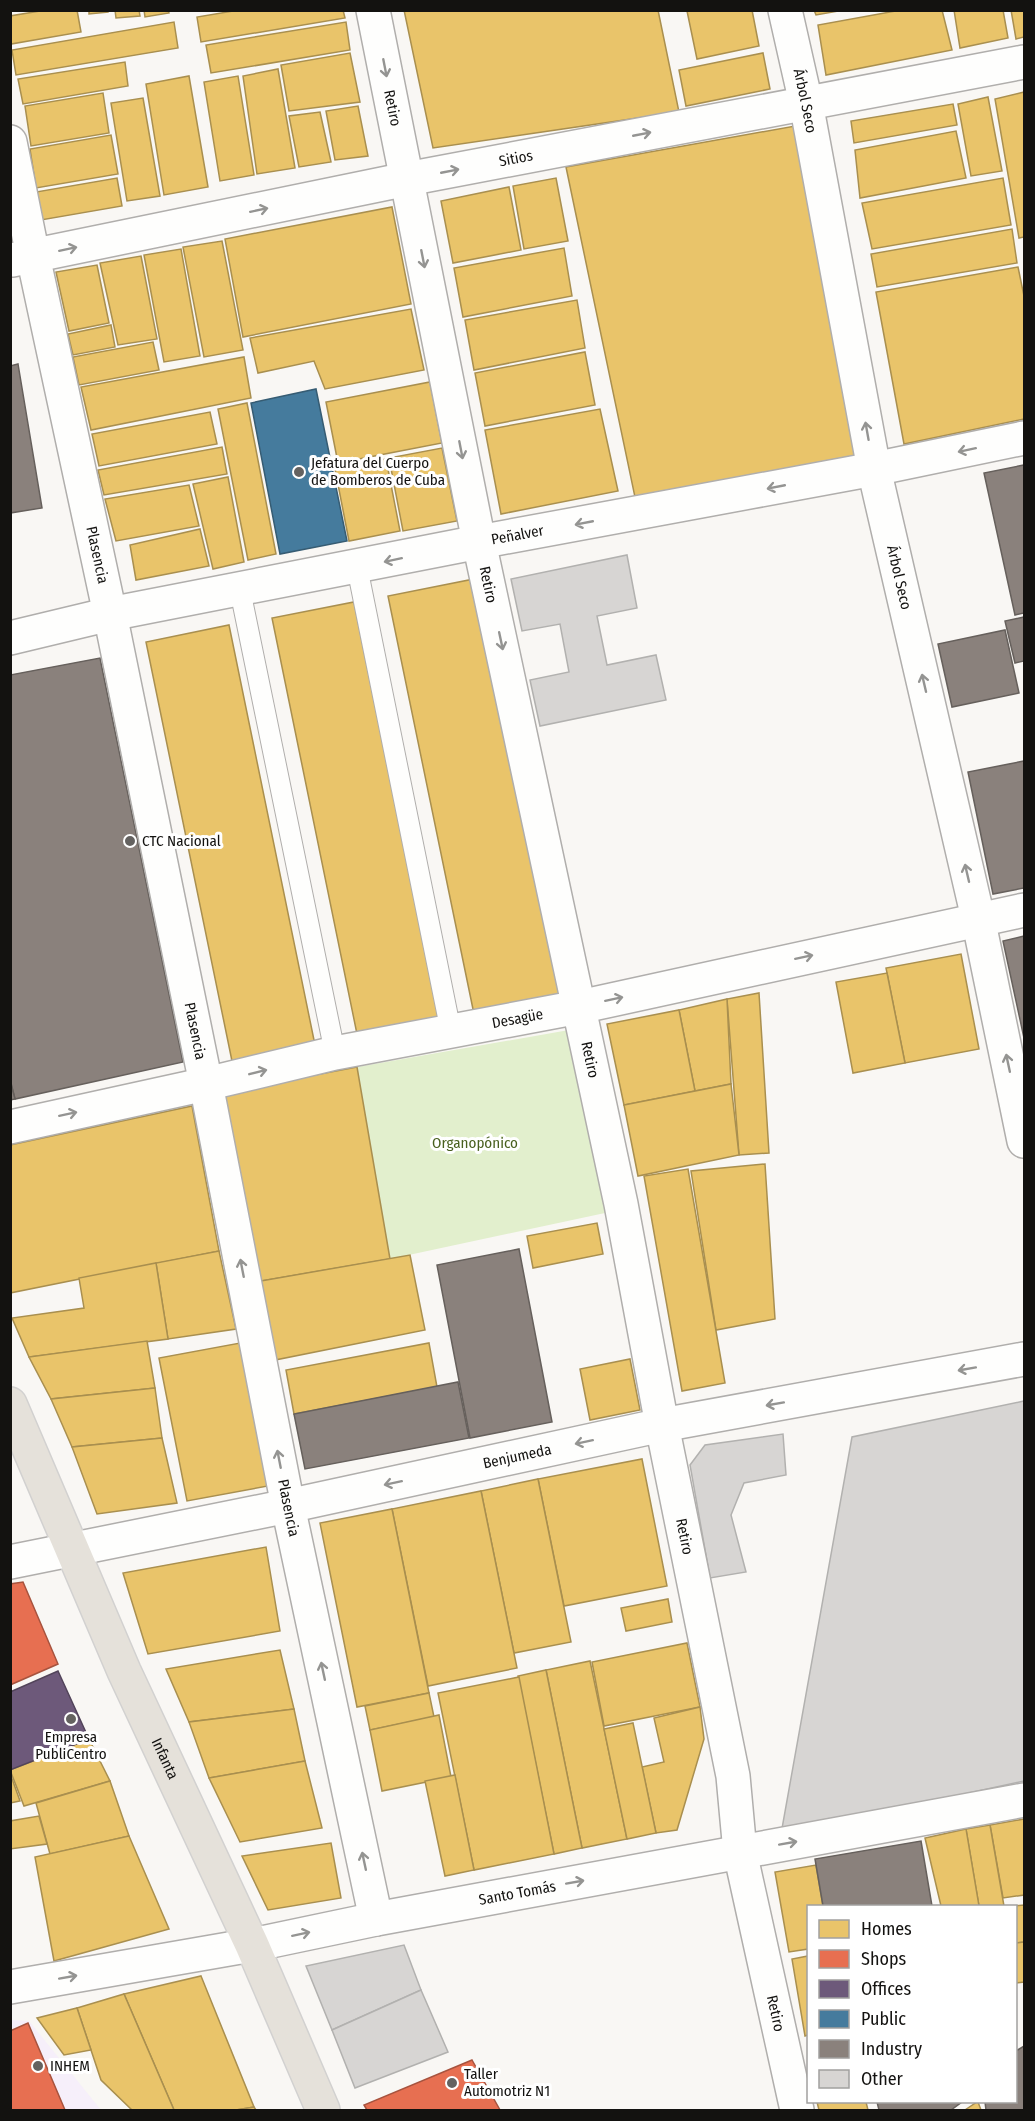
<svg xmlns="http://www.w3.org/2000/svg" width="1035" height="2121" font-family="'Fira Sans Condensed',sans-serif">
	<rect width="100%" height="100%" fill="#f9f7f4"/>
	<path fill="#f6effa" d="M 11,2020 L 29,2021 L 101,2110 L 11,2110 Z"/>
	<path fill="#e2efcd" d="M 569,1030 L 605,1213 L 390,1259 L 357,1067 Z"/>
	<g fill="#e9c46a" stroke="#a98f4f" stroke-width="1.5">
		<path d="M 46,10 L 77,10 L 81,32 L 11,44 L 10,16 Z"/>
		<path d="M 89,10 L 108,10 L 108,12 L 89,14 Z"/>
		<path d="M 115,10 L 139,10 L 140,16 L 116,18 Z"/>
		<path d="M 144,10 L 168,10 L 169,13 L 145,17 Z"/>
		<path d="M 239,10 L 343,10 L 345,18 L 201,42 L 197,17 Z"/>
		<path d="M 404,10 L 658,10 L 679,112 L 433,148 Z"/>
		<path d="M 752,10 L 759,46 L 697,59 L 687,11 Z"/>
		<path d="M 814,10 L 844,10 L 816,15 Z"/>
		<path d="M 901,10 L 942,10 L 952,50 L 826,75 L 818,25 Z"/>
		<path d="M 954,10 L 1003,10 L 1008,38 L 960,48 Z"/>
		<path d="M 1011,10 L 1024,10 L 1024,37 L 1016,39 Z"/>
		<path d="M 174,22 L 178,48 L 16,75 L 12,50 Z"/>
		<path d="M 346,22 L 350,50 L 211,73 L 206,45 Z"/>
		<path d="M 350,53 L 360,102 L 289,111 L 281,65 Z"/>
		<path d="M 763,53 L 770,89 L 686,106 L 679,70 Z"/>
		<path d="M 125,62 L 128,86 L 23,104 L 18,79 Z"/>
		<path d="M 278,69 L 295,168 L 257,174 L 243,76 Z"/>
		<path d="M 189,76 L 208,187 L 164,195 L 146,84 Z"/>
		<path d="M 238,76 L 254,175 L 220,181 L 204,82 Z"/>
		<path d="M 1024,92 L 1024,237 L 1019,238 L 995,99 Z"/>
		<path d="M 103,93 L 109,133 L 31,146 L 25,106 Z"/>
		<path d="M 988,97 L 1002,171 L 971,176 L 958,104 Z"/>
		<path d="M 143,98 L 160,196 L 127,201 L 111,103 Z"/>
		<path d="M 953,104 L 957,125 L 854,143 L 851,121 Z"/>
		<path d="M 358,106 L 368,156 L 335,160 L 326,111 Z"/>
		<path d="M 320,112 L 331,162 L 299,167 L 289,116 Z"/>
		<path d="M 795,126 L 866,463 L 636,502 L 566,167 Z"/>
		<path d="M 956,131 L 966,178 L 860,198 L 855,150 Z"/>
		<path d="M 111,135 L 118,174 L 36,188 L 30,149 Z"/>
		<path d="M 117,178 L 122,206 L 41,220 L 36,192 Z"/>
		<path d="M 556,178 L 568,241 L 524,249 L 513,186 Z"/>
		<path d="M 1003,178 L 1011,225 L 872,249 L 862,203 Z"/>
		<path d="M 509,187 L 521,250 L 453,263 L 441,201 Z"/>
		<path d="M 392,207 L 411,304 L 243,337 L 225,239 Z"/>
		<path d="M 1012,229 L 1017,263 L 877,287 L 871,254 Z"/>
		<path d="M 222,241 L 243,350 L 204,357 L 183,247 Z"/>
		<path d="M 564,248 L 572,296 L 463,317 L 454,268 Z"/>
		<path d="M 181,249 L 200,356 L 164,362 L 144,255 Z"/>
		<path d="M 141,256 L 157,339 L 118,345 L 100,263 Z"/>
		<path d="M 97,265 L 109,323 L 69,331 L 56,272 Z"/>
		<path d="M 1018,267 L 1024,296 L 1024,419 L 904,444 L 876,292 Z"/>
		<path d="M 577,300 L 585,348 L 474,370 L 465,320 Z"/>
		<path d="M 411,309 L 424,370 L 325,389 L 314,361 L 258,373 L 250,338 Z"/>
		<path d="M 111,325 L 115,347 L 73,355 L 68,334 Z"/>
		<path d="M 153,342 L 159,370 L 79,385 L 73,357 Z"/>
		<path d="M 585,352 L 595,405 L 485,426 L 475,373 Z"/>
		<path d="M 244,357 L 251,398 L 91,430 L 81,387 Z"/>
		<path d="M 430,382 L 442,443 L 338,463 L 326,402 Z"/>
		<path d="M 247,403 L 276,554 L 248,560 L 218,409 Z"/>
		<path d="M 600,409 L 618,491 L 501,514 L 485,430 Z"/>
		<path d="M 210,412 L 217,444 L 99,466 L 92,434 Z"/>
		<path d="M 222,447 L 227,474 L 104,495 L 98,470 Z"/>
		<path d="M 442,448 L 457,521 L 403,531 L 389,458 Z"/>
		<path d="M 386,459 L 400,531 L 349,541 L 335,469 Z"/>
		<path d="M 228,477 L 244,562 L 213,569 L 193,484 Z"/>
		<path d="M 189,485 L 199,526 L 116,541 L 105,499 Z"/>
		<path d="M 200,529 L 209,566 L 136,580 L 130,545 Z"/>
		<path d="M 479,578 L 565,996 L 474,1014 L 388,596 Z"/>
		<path d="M 354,602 L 439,1017 L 357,1034 L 272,618 Z"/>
		<path d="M 229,625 L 315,1045 L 232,1061 L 146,642 Z"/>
		<path d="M 961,954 L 979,1049 L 905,1063 L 886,968 Z"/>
		<path d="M 887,973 L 905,1063 L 853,1073 L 836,982 Z"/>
		<path d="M 759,993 L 769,1153 L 739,1155 L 727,999 Z"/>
		<path d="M 727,999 L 731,1084 L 695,1091 L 679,1010 Z"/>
		<path d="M 679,1010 L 695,1091 L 624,1105 L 607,1024 Z"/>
		<path d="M 357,1067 L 390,1259 L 255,1282 L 215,1094 Z"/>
		<path d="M 731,1084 L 739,1155 L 638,1176 L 624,1105 Z"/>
		<path d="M 192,1106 L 219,1251 L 10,1293 L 10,1145 Z"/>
		<path d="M 765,1164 L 775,1319 L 716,1330 L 691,1171 Z"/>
		<path d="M 688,1169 L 725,1383 L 682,1391 L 644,1176 Z"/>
		<path d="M 597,1223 L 603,1254 L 533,1268 L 527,1236 Z"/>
		<path d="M 219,1251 L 236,1329 L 168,1339 L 156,1263 Z"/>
		<path d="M 410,1255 L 425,1330 L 270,1361 L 255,1282 Z"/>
		<path d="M 156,1263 L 168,1339 L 29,1357 L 12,1318 L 84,1308 L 79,1278 Z"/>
		<path d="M 147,1341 L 155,1388 L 51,1399 L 29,1357 Z"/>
		<path d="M 240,1343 L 268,1486 L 187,1501 L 159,1358 Z"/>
		<path d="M 429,1343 L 437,1387 L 294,1414 L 286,1370 Z"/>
		<path d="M 630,1359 L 640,1410 L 590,1420 L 580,1369 Z"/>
		<path d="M 155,1388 L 162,1438 L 72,1447 L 51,1399 Z"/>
		<path d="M 162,1438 L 177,1503 L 97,1514 L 72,1447 Z"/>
		<path d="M 642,1459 L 667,1586 L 564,1606 L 538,1479 Z"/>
		<path d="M 538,1479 L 571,1642 L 514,1653 L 481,1491 Z"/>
		<path d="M 481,1491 L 517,1668 L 428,1686 L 392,1509 Z"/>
		<path d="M 392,1509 L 429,1693 L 357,1707 L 320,1523 Z"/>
		<path d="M 266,1547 L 280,1631 L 148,1654 L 123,1573 Z"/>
		<path d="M 668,1599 L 672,1622 L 626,1631 L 621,1608 Z"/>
		<path d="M 687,1643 L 700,1707 L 604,1726 L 592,1662 Z"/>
		<path d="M 280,1650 L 294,1709 L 189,1722 L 166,1669 Z"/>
		<path d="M 590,1661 L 627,1839 L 582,1848 L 546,1670 Z"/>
		<path d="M 546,1670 L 582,1848 L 554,1854 L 518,1676 Z"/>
		<path d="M 519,1677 L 554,1854 L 474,1870 L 438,1693 Z"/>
		<path d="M 429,1693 L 434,1717 L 370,1730 L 365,1706 Z"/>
		<path d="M 700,1707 L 704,1739 L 677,1830 L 656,1833 L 642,1767 L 664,1762 L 654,1718 Z"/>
		<path d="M 294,1709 L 305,1761 L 209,1778 L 189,1722 Z"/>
		<path d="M 439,1715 L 451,1777 L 382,1791 L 370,1730 Z"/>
		<path d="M 633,1723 L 656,1833 L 627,1839 L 604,1729 Z"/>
		<path d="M 89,1739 L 110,1781 L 24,1806 L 10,1770 Z"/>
		<path d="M 305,1761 L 322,1828 L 240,1842 L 209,1778 Z"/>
		<path d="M 10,1773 L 20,1801 L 10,1803 Z"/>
		<path d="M 455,1775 L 474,1870 L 445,1876 L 425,1781 Z"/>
		<path d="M 110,1781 L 129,1836 L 50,1854 L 36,1803 Z"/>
		<path d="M 39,1816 L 47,1844 L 10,1849 L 10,1821 Z"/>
		<path d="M 1024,1819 L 1024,1895 L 1003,1898 L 990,1825 Z"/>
		<path d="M 990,1825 L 1004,1906 L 979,1906 L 966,1829 Z"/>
		<path d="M 966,1829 L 979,1906 L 941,1906 L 925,1838 Z"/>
		<path d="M 129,1836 L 169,1929 L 54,1961 L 35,1857 Z"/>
		<path d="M 331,1843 L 341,1898 L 268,1910 L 242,1856 Z"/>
		<path d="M 816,1865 L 823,1906 L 808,1906 L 808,1949 L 789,1952 L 775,1872 Z"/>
		<path d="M 1024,1905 L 1024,1942 L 1016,1943 L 1016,1906 L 1014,1906 Z"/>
		<path d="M 1024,1942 L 1024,1982 L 1016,1983 L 1016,1943 Z"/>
		<path d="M 808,1956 L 808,2035 L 805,2036 L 792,1959 Z"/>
		<path d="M 201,1976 L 254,2107 L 236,2110 L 174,2110 L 124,1994 Z"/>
		<path d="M 124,1994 L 174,2110 L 132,2110 L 101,2080 L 77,2008 Z"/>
		<path d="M 77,2008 L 91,2050 L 64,2055 L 37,2018 Z"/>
		<path d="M 817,2102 L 866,2102 L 868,2110 L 819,2110 Z"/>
		<path d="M 977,2102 L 978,2102 L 981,2110 L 965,2110 Z"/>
		<path d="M 254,2107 L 256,2110 L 236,2110 Z"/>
	</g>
	<g fill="#e76f51" stroke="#a7533e" stroke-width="1.5">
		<path d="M 23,1582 L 58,1664 L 10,1685 L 10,1584 Z"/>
		<path d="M 28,2023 L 65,2110 L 10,2110 L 10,2031 Z"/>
		<path d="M 472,2060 L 500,2110 L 367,2110 L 364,2105 Z"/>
	</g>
	<path fill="#6d597a" stroke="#52445a" stroke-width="1.5" d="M 58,1671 L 89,1739 L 10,1770 L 10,1692 Z"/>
	<path fill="#457b9d" stroke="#365c73" stroke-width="1.5" d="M 316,389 L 347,541 L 280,554 L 251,403 Z"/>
	<g fill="#8a817c" stroke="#66605c" stroke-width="1.5">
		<path d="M 18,364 L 42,508 L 10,513 L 10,366 Z"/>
		<path d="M 1024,465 L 1024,613 L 1015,615 L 984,473 Z"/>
		<path d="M 1024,617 L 1024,661 L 1015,663 L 1005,621 Z"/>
		<path d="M 1005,630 L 1019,693 L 952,707 L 938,644 Z"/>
		<path d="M 100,658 L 183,1062 L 15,1099 L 10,1079 L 10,675 Z"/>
		<path d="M 1024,761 L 1024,888 L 993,894 L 968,772 Z"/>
		<path d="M 1024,936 L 1024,1038 L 1003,941 Z"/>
		<path d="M 10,1081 L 15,1099 L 10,1100 Z"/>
		<path d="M 519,1249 L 552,1422 L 470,1438 L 437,1265 Z"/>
		<path d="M 458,1382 L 469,1438 L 305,1469 L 294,1414 Z"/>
		<path d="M 921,1841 L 932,1906 L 823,1906 L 815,1859 Z"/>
		<path d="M 1024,2046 L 1024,2110 L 986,2110 L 985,2102 L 1016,2102 L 1016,2051 Z"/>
		<path d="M 877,2102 L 962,2102 L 951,2110 L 879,2110 Z"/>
	</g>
	<g fill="#d7d5d3" stroke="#b2b1af" stroke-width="1.5">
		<path d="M 627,555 L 637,608 L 597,616 L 607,665 L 656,655 L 666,700 L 540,726 L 530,680 L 569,672 L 560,624 L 522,631 L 511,579 Z"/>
		<path d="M 1024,1401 L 1024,1781 L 781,1834 L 852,1437 Z"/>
		<path d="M 783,1434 L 786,1475 L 744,1483 L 731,1515 L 746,1572 L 710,1578 L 690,1465 L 705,1445 Z"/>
		<path d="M 404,1945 L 421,1990 L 332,2030 L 306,1966 Z"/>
		<path d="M 421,1990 L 448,2052 L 355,2088 L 332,2030 Z"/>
	</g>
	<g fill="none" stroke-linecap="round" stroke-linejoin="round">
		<defs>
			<g id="lane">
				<path d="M 357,567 L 451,1032"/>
				<path d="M 240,590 L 335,1053"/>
			</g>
			<g id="street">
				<path id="s1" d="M 373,10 L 479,542 L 621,1204 L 662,1425 L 733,1776 L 740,1852 L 797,2110"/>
				<path id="s2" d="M 785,10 L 806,103 L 874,469 L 978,918 L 1024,1141"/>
				<path id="s3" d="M 10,142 L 33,256 L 110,614 L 206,1084 L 288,1506 L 376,1919"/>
				<path id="s4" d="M 12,260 L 407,179 L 1024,62"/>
				<path id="s5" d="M 10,638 L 110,614 L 479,542 L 874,469 L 1024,438"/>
				<path id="s6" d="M 10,1127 L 206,1084 L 335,1053 L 579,1007 L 1024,910"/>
				<path id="s7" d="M 10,1562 L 288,1506 L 662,1425 L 1024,1359"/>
				<path id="s8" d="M 10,1987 L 252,1945 L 376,1919 L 1024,1800"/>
			</g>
			<g id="primary">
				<path id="s9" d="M 10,1404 L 124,1671 L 252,1945 L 323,2110"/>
			</g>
		</defs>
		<use href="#lane" stroke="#b0aeac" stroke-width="22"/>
		<use href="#street" stroke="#b0aeac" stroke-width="36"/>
		<use href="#primary" stroke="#d2d1d0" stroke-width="36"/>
		<use href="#lane" stroke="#fefefd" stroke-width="20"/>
		<use href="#street" stroke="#fefefd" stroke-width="33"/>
		<use href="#primary" stroke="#e5e1da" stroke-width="33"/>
	</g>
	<defs><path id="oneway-shaft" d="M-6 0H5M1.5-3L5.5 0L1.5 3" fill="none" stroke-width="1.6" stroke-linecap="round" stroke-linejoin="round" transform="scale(1.5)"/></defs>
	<g stroke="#949492">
		<use href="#oneway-shaft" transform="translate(385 68) rotate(79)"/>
		<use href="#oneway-shaft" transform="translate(642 134) rotate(-11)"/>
		<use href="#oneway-shaft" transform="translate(450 171) rotate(-11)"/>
		<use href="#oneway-shaft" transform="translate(259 210) rotate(-12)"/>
		<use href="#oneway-shaft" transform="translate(68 249) rotate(-12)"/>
		<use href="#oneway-shaft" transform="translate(423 259) rotate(79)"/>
		<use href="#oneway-shaft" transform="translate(867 431) rotate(-100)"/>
		<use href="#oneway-shaft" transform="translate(461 450) rotate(79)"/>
		<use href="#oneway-shaft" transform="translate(967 450) rotate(168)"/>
		<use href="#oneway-shaft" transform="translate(776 487) rotate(169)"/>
		<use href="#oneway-shaft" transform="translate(584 523) rotate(169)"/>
		<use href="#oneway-shaft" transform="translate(393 560) rotate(168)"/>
		<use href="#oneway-shaft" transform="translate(501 641) rotate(78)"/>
		<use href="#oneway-shaft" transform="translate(924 683) rotate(-103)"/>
		<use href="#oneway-shaft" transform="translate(967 873) rotate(-103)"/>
		<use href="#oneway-shaft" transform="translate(804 957) rotate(-12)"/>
		<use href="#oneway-shaft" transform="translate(614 999) rotate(-12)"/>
		<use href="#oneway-shaft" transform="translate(1008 1063) rotate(-102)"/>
		<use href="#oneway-shaft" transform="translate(258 1072) rotate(-14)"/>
		<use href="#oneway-shaft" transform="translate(68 1114) rotate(-12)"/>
		<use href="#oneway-shaft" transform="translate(242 1268) rotate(-101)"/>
		<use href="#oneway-shaft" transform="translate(967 1369) rotate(170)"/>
		<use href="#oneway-shaft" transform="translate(775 1404) rotate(170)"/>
		<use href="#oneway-shaft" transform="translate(584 1442) rotate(168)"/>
		<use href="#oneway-shaft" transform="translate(279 1459) rotate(-101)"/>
		<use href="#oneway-shaft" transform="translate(393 1483) rotate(168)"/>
		<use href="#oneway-shaft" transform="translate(323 1671) rotate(-102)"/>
		<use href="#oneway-shaft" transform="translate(788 1843) rotate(-10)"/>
		<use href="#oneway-shaft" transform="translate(364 1861) rotate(-102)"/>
		<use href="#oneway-shaft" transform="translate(575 1882) rotate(-10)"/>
		<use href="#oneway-shaft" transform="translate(301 1934) rotate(-12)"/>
		<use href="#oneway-shaft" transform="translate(68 1977) rotate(-10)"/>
	</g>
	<g fill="#646260" stroke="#fff" stroke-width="2">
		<circle cx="299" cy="472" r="6"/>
		<circle cx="130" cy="841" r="6"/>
		<circle cx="71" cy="1719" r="6"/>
		<circle cx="38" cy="2066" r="6"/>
		<circle cx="452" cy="2083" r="6"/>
	</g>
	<g text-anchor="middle" stroke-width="6" stroke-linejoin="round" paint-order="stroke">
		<g font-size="15" fill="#131210" stroke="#fff">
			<text dy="5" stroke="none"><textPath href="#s2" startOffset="93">Árbol Seco</textPath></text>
			<text dy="5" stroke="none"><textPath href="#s1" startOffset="100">Retiro</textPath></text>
			<text dy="5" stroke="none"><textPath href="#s4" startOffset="514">Sitios</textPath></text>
			<text dy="5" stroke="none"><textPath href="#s5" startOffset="518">Peñalver</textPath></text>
			<text dy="5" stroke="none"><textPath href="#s3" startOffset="422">Plasencia</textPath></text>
			<text dy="5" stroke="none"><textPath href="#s2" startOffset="579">Árbol Seco</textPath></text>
			<text dy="5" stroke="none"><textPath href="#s1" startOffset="586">Retiro</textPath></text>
			<text dy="5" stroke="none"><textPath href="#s6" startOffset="519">Desagüe</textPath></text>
			<text dy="5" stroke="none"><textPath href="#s3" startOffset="908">Plasencia</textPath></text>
			<text dy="5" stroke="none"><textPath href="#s1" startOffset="1072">Retiro</textPath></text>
			<text dy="5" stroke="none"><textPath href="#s7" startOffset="518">Benjumeda</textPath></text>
			<text dy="5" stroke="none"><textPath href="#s3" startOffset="1394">Plasencia</textPath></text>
			<text dy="5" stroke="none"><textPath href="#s1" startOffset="1558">Retiro</textPath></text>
			<text dy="5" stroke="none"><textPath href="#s9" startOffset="387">Infanta</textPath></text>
			<text dy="5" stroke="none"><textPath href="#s8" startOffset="516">Santo Tomás</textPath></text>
			<text dy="5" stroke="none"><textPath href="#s1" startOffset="2044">Retiro</textPath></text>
		</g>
		<g font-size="15" fill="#131210" stroke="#fff" text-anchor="start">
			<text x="311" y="468">Jefatura del Cuerpo<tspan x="311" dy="17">de Bomberos de Cuba</tspan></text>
			<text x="142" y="846">CTC Nacional</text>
			<text x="71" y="1742" text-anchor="middle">Empresa<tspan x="71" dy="17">PubliCentro</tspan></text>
			<text x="50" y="2071">INHEM</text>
			<text x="464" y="2079">Taller<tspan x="464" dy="17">Automotriz N1</tspan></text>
		</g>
		<g font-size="15" fill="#49601f" stroke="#fff">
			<text x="475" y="1148">Organopónico</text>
		</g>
	</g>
	<rect width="1035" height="2121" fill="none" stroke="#131210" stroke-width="24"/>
	<rect x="807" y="1905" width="210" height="198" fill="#ffffff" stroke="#a1a09f" stroke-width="1.5"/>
	<rect x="819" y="1920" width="30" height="18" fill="#e9c46a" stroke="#a1a09f" stroke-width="1.5"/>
	<text x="861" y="1935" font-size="18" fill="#131210">Homes</text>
	<rect x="819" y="1950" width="30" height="18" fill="#e76f51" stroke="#a1a09f" stroke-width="1.5"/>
	<text x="861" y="1965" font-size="18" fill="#131210">Shops</text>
	<rect x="819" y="1980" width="30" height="18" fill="#6d597a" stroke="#a1a09f" stroke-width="1.5"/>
	<text x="861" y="1995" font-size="18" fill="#131210">Offices</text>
	<rect x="819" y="2010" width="30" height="18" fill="#457b9d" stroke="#a1a09f" stroke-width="1.5"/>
	<text x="861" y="2025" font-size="18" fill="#131210">Public</text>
	<rect x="819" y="2040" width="30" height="18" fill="#8a817c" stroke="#a1a09f" stroke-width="1.5"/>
	<text x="861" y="2055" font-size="18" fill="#131210">Industry</text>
	<rect x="819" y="2070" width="30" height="18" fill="#d7d5d3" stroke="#a1a09f" stroke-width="1.5"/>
	<text x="861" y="2085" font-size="18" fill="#131210">Other</text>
</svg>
